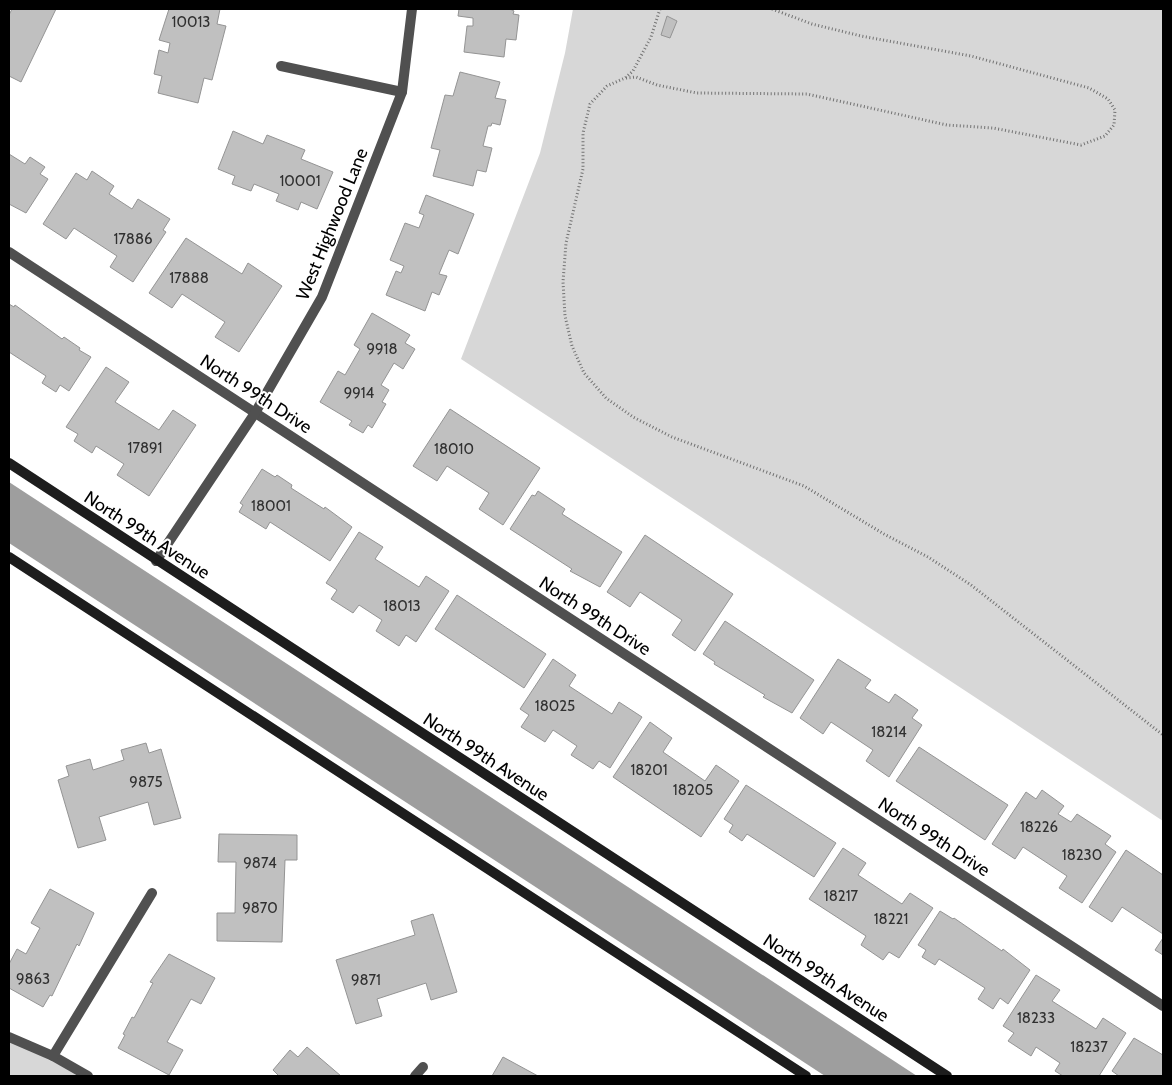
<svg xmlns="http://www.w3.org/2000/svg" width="1172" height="1085" font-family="Cabin,sans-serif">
	<rect width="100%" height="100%" fill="#fff"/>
	<g fill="#d7d7d7">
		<path d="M 573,9 L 1163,9 L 1163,821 L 461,359 L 540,153 L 565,53 Z"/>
		<path d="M 9,1037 L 88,1076 L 9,1076 Z"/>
	</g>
	<path fill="#9e9e9e" d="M 9,482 L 917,1076 L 825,1076 L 9,543 Z"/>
	<g fill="#c0c0c0" stroke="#949494">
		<path d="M 12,9 L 56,9 L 21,82 L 9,76 L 9,15 Z"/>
		<path d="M 169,9 L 220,9 L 217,24 L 226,26 L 212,80 L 204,78 L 198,103 L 158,93 L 162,76 L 154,74 L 159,50 L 168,53 L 170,43 L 159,40 Z"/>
		<path d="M 459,9 L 510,9 L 514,11 L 513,14 L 519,15 L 516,40 L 506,39 L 504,57 L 464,52 L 467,26 L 473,26 L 473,18 L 458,16 Z"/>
		<path d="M 667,16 L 677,21 L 670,38 L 661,35 Z"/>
		<path d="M 460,72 L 500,82 L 495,98 L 506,100 L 500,125 L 492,123 L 491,126 L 488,126 L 483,146 L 492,148 L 486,172 L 477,170 L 473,186 L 433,176 L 440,150 L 431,148 L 445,95 L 453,96 Z"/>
		<path d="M 233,131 L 263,144 L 267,135 L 305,150 L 301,159 L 333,172 L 317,209 L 301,202 L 298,210 L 276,201 L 279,194 L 254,184 L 251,191 L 232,184 L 235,176 L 218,169 Z"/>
		<path d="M 9,154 L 25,164 L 30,157 L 45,167 L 40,174 L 48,179 L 26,213 L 9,204 Z"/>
		<path d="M 92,171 L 114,186 L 109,194 L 132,209 L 138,199 L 170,219 L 163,230 L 166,232 L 133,282 L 110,267 L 117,256 L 74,228 L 66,239 L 43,224 L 76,173 L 87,180 Z"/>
		<path d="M 426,195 L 474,214 L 458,254 L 449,250 L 439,274 L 447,276 L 439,295 L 432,292 L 425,311 L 386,295 L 396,271 L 401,273 L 404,266 L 390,260 L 405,223 L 419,228 L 424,215 L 419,213 Z"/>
		<path d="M 186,238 L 242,274 L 248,263 L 282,286 L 239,352 L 215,337 L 225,322 L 182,294 L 172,308 L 149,293 Z"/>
		<path d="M 9,304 L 14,307 L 15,305 L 62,339 L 64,337 L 80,348 L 79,350 L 91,357 L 69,391 L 60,385 L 56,392 L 42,383 L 46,376 L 9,352 Z"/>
		<path d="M 372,313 L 410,335 L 405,343 L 415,349 L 403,369 L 394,363 L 381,385 L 389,390 L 382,402 L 386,404 L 372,428 L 368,425 L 363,433 L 349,425 L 352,421 L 320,402 L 338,371 L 345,375 L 360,349 L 354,345 Z"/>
		<path d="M 106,367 L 129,382 L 115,402 L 159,430 L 173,410 L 196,425 L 149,496 L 117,475 L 124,464 L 96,446 L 92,453 L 74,441 L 78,434 L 66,427 Z"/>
		<path d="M 450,409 L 540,468 L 503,525 L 479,509 L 489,493 L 447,466 L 437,481 L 413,466 Z"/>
		<path d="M 262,469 L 275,477 L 277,475 L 292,485 L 291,488 L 324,509 L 325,507 L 352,527 L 330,561 L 270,522 L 266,529 L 239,512 L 243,505 L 240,503 Z"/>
		<path d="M 538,491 L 565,509 L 562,514 L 622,552 L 600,587 L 570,571 L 572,569 L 510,529 L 532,495 L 535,496 Z"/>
		<path d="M 359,532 L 383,547 L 375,559 L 419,587 L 426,576 L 449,591 L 416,642 L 406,635 L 399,646 L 376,631 L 382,620 L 359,605 L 353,613 L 331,599 L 337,590 L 326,583 Z"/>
		<path d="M 645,535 L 733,594 L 695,651 L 672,635 L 682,620 L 640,592 L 630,607 L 607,592 Z"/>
		<path d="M 457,595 L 546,654 L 524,688 L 435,629 Z"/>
		<path d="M 725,621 L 814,680 L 792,713 L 763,697 L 765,695 L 714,664 L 715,662 L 703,654 Z"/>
		<path d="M 553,659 L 576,675 L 569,686 L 612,714 L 619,702 L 642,717 L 610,768 L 599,761 L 593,769 L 571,755 L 577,746 L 553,730 L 545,742 L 521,727 L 529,715 L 520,709 Z"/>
		<path d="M 838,659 L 871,680 L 865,688 L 889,703 L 895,694 L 918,710 L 912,718 L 922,725 L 889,777 L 866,761 L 873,750 L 831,722 L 823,734 L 800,718 Z"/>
		<path d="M 650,722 L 672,738 L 663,752 L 705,781 L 716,765 L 739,781 L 701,837 L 613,777 Z"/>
		<path d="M 146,743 L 149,753 L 161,749 L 181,818 L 154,825 L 148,802 L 99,817 L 106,840 L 78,848 L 58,780 L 69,776 L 66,766 L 90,759 L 93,770 L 124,760 L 121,750 Z"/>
		<path d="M 919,747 L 1008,805 L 985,840 L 896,781 Z"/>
		<path d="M 746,785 L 836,843 L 814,877 L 747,834 L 742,841 L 729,832 L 733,825 L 724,819 Z"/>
		<path d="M 1042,790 L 1064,806 L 1058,814 L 1071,822 L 1077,814 L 1111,836 L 1105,844 L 1116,852 L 1082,903 L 1059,888 L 1067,876 L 1023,847 L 1015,859 L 992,844 L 1026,792 L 1036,799 Z"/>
		<path d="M 219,834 L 297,835 L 297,860 L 285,860 L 282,942 L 217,941 L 217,913 L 235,913 L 236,862 L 218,862 Z"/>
		<path d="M 843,848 L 866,863 L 858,875 L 902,904 L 910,893 L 933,908 L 899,958 L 889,952 L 883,960 L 861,945 L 866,936 L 809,899 Z"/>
		<path d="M 1126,850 L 1163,875 L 1163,934 L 1122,907 L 1112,922 L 1089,907 Z"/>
		<path d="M 50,889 L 94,913 L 79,946 L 77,944 L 52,996 L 50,995 L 43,1007 L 9,988 L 9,964 L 17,949 L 26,954 L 40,928 L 31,923 Z"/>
		<path d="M 940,911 L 953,919 L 954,918 L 1002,951 L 1003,949 L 1030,970 L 1008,1004 L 1000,998 L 993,1009 L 978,999 L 985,988 L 939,959 L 935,965 L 922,957 L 926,950 L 918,945 Z"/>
		<path d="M 433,914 L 457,992 L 431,1000 L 426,983 L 377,999 L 382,1016 L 356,1024 L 336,960 L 415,935 L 411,921 Z"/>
		<path d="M 1163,938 L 1163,955 L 1155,950 Z"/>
		<path d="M 169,954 L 215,978 L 201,1004 L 191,999 L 167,1042 L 183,1050 L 169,1075 L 118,1048 L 125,1035 L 123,1034 L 132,1017 L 134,1018 L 153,983 L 150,982 Z"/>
		<path d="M 1036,975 L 1060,990 L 1052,1001 L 1096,1029 L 1103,1018 L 1126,1033 L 1099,1076 L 1063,1076 L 1055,1071 L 1060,1063 L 1036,1047 L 1031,1056 L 1008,1041 L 1014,1033 L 1003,1026 Z"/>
		<path d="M 1134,1038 L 1163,1055 L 1163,1076 L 1119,1076 L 1112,1071 Z"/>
		<path d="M 307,1047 L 341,1076 L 279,1076 L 273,1070 L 290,1050 L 298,1057 Z"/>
		<path d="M 503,1057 L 538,1076 L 492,1076 Z"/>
	</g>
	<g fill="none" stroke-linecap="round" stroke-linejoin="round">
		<g stroke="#727272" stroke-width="3" stroke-dasharray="1 2.5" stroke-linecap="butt">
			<path d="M 660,9 L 651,37 L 633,71 L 625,78 L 607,86 L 590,104 L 583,133 L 583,169 L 566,243 L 563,282 L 565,316 L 572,346 L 584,373 L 606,398 L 633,417 L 672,437 L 804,486 L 884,534 L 928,557 L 971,585 L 1163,735"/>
			<path d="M 626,78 L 636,77 L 657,85 L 697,93 L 807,94 L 947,125 L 993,128 L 1081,145 L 1105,136 L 1114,125 L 1115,110 L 1108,99 L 1089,88 L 971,56 L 861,36 L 812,24 L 772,9"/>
		</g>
		<g stroke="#505050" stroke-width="10">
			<path d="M 281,66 L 402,92"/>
			<path d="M 9,252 L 1163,1006"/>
			<path d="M 156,561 L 255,413 L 322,297 L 402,92 L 412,9"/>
			<path d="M 9,1037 L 53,1056 L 88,1076"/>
			<path d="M 53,1056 L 152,893"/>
			<path d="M 415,1076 L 423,1067"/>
		</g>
		<g stroke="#1d1d1d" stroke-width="10">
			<path d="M 9,463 L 947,1076"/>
			<path d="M 9,557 L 806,1076"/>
		</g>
	</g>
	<g text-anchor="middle" stroke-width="4" stroke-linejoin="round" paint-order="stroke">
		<g font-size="15" fill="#303030">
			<text x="191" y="27">10013</text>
			<text x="300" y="186">10001</text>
			<text x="133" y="244">17886</text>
			<text x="189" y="283">17888</text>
			<text x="382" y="354">9918</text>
			<text x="359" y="398">9914</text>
			<text x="145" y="453">17891</text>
			<text x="454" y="454">18010</text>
			<text x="271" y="511">18001</text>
			<text x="402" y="611">18013</text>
			<text x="555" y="711">18025</text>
			<text x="889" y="737">18214</text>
			<text x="649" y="775">18201</text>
			<text x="146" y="787">9875</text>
			<text x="693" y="795">18205</text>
			<text x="1039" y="832">18226</text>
			<text x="1082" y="860">18230</text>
			<text x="260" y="868">9874</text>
			<text x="841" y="901">18217</text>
			<text x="260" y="913">9870</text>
			<text x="891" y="924">18221</text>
			<text x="33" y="984">9863</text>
			<text x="366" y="985">9871</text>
			<text x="1036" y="1023">18233</text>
			<text x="1089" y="1052">18237</text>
		</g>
		<g font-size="18" fill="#000" stroke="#fff">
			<text transform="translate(332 224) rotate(-68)" y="6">West Highwood Lane</text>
			<text transform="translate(256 394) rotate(33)" y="6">North 99th Drive</text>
			<text transform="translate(147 535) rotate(33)" y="6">North 99th Avenue</text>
			<text transform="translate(595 616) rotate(33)" y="6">North 99th Drive</text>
			<text transform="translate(486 757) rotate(33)" y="6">North 99th Avenue</text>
			<text transform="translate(934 837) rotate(33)" y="6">North 99th Drive</text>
			<text transform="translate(826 978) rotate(33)" y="6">North 99th Avenue</text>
		</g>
	</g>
	<rect width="1172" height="1085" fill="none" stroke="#000000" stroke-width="20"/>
</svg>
